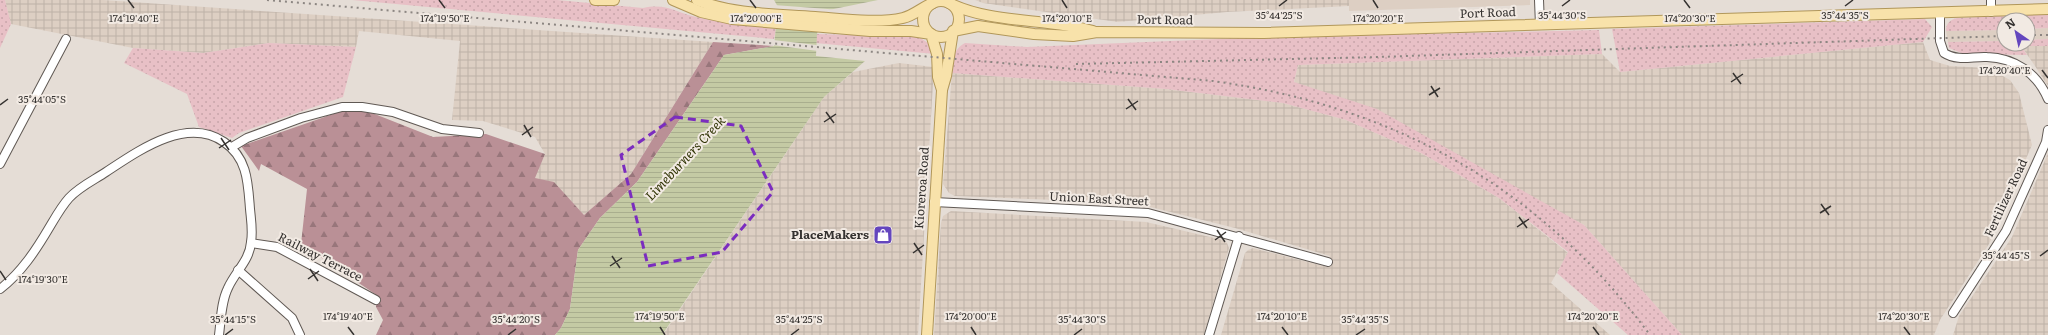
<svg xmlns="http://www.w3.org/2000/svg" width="2048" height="335" font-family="Literata,serif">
	<defs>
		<pattern id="industrial-grid" width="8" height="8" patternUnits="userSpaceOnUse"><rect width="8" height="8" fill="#ddcfc3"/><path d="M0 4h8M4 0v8" fill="none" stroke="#beb2a8"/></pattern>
		<pattern id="grass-dots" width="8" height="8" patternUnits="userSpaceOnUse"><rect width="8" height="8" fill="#e8c0c6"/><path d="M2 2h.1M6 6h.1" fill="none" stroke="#c8a5aa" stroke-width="1.8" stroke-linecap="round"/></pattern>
		<pattern id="forest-firs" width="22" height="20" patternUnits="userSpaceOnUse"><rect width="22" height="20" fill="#ba9096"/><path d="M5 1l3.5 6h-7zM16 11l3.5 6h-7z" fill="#98767b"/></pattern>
		<pattern id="water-rules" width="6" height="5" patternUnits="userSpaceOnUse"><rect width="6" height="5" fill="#c4caa4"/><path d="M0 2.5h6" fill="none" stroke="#a9ae8e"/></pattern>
	</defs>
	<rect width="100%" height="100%" fill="#e5ddd6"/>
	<g fill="#ddcfc3">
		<path d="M 1349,0 L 1530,0 L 1530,5 L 1349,11 Z"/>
		<path d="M 2048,28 L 2048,39 L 2028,40 L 2028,29 Z"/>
		<path d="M 2004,30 L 2004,41 L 1948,42 L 1946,31 Z"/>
	</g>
	<g fill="url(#industrial-grid)">
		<path d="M 5,0 L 103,0 L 713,42 L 631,174 L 584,215 L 554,183 L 534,178 L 545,154 L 535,137 L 483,121 L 452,120 L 460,41 L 359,31 L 356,47 L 269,43 L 203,53 L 133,48 L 11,24 Z"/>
		<path d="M 975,0 L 1349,0 L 1349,6 L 1227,12 L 1118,22 L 983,3 Z"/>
		<path d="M 1923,42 L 1930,60 L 1950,66 L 1988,68 L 2010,80 L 2019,93 L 2032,145 L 1989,244 L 1940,320 L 1934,335 L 1682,335 L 1584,225 L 1294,83 L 1298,65 L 1602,54 L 1620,72 Z"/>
		<path d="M 2021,46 L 2048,46 L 2048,86 L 2033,63 Z"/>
		<path d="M 899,63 L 934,67 L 918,335 L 664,335 L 664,333 L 824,97 L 853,72 Z"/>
		<path d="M 952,73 L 1166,89 L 1283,103 L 1346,120 L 1421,153 L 1499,198 L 1568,253 L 1551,283 L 1610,335 L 1221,335 L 1245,253 L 1248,250 L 1253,248 L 1327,267 L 1330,256 L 1235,228 L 1134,203 L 955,196 L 949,193 L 943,184 Z"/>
		<path d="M 2048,153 L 2048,335 L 1953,335 L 1959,316 L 2012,237 Z"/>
		<path d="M 951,211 L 1146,222 L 1223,240 L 1227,243 L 1229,248 L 1204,335 L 934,335 L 941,223 L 943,216 Z"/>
	</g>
	<g fill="url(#grass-dots)">
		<path d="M 0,0 L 5,0 L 11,24 L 0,48 Z"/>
		<path d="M 352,0 L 557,0 L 643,8 C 666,3 675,12 696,17 C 722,23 749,25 776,29 L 774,39 Z"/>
		<path d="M 2048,14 L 2048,28 L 2028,29 L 2028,20 L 2004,20 L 2004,30 L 1946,31 C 1946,23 1950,20 1957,18 Z"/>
		<path d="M 1925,19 L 1932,27 L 1923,42 L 1620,72 L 1612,29 Z"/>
		<path d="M 1599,30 L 1602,54 L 1298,65 L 1294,82 L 1377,109 L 1584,225 L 1682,335 L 1628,335 L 1557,273 L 1568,252 L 1499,198 L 1421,153 L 1346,120 L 1283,103 L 1166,89 L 952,73 C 953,60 953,49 965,43 L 1027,47 L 1242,38 Z"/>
		<path d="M 817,34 L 919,37 L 931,45 L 935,54 L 815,43 Z"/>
		<path d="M 2048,39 L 2048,46 L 2021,46 L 2027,55 L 1964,54 L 1949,48 L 1948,42 L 2004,41 L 2004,44 L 2028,44 L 2028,40 Z"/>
		<path d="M 269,43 L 356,47 L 343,97 L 239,133 L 232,138 L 199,127 L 187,94 L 124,63 L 133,48 L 203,53 Z"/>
	</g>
	<path fill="url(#forest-firs)" d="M 713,42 L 774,46 L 724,55 L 637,182 L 600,218 L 578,250 L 570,309 L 561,328 L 555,335 L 376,335 L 383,320 L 376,307 L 375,294 L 301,244 L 307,189 L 261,164 L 259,171 L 241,146 L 339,112 L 362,109 L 433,137 L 486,134 L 545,154 L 535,178 L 554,182 L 584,215 L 631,174 Z"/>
	<path fill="url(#water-rules)" d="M 774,0 L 878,0 L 824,11 L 817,34 L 816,56 L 865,61 L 824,97 L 664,332 L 664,335 L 555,335 L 561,328 L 570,309 L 578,250 L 600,218 L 637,182 L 724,55 L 774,46 L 778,7 Z"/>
	<g fill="#e5ddd6">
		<path d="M 774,5 L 841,10 L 826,13 L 819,32 L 774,28 L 776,8 Z"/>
		<path d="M 773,40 L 817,45 L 818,51 L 772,45 Z"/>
	</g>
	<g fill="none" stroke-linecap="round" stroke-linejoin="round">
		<defs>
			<g id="minor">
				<path d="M 1539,0 L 1540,25"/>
				<path d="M 1940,12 L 1940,41 L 1944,53 C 1958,62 1973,56 1987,57 C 2015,58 2037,73 2048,99"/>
				<path d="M 1991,12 L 1991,0"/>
				<path d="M 232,147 L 247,138 L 301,118 L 342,107 L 362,107 L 393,112 L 442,129 L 479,133"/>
				<path d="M 0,164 L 66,39"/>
				<path d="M 934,202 L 1148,213 L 1328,262"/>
				<path d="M 251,243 L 277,247 L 376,300"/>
				<path d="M 238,270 L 292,318 L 300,335"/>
				<path d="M 0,289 C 21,273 36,250 49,228 C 55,218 61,207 69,198 C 79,187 94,180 106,172 C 138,151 186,116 224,142 C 248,158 248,184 250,209 C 251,220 253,231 251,242 C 250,260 235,272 228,288 C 221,302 221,320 219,335"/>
				<path d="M 1953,313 L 2006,231 L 2046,142 L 2048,130"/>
				<path d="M 1209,335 L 1239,236"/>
			</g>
			<g id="major">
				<path d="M 595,0 L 614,0"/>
				<path d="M 673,0 L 701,12 L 732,19 L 870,31 L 911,31 L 931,34 L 937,54 L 938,77 L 942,90"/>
				<path d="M 697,0 C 734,15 776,14 815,17 C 842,19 878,24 903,18 C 915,15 922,7 933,3"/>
				<circle cx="941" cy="19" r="18"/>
				<path d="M 949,3 C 991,24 1047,18 1093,31"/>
				<path d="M 927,335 L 942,90 L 946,76 L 953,31 L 978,26 L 1034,34 L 1073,36 L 1097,32 L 1264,33 L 2048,9"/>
			</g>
		</defs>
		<use href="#minor" stroke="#605954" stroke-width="10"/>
		<use href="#major" stroke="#b1975a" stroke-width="12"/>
		<use href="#minor" stroke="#fff" stroke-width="8"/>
		<use href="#major" stroke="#f8e2aa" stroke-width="10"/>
		<g stroke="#8c8682" stroke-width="2" stroke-dasharray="2 4" stroke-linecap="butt">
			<path d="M 267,0 L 1213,81 C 1394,106 1540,187 1650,335"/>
			<path d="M 2028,35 L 2048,35"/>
			<path d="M 1076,64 L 1378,57 L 2004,36"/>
		</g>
	</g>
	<path fill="none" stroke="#7b2cbf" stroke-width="3" stroke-dasharray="8 5" stroke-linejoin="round" d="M 675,117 L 741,126 L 773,192 L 722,252 L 648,266 L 621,155 Z"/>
	<path fill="none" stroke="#353230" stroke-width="1.5" d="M 128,0 L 134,8M 439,0 L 445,8M 750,0 L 756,8M 1062,0 L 1067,8M 1373,0 L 1378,8M 1684,0 L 1690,8M 1279,6 L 1287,0M 1562,6 L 1570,0M 1845,6 L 1853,0M 2042,70 L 2048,78M 1733,73 L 1741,84M 1731,82 L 1743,74M 1431,86 L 1438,97M 1429,95 L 1440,88M 1128,99 L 1136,110M 0,105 L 8,99M 1126,109 L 1138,101M 826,112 L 834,123M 824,122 L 836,114M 524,125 L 531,137M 522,135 L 533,127M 221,138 L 229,150M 219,148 L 231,140M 1821,204 L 1829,215M 1820,213 L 1831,206M 1519,217 L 1527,228M 1517,227 L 1529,219M 1217,230 L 1225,242M 1215,240 L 1226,232M 914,243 L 922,255M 913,253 L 924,245M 612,256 L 620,268M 2040,256 L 2048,250M 610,266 L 622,258M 310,269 L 318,281M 0,271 L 6,280M 308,279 L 319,271M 348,327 L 354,335M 660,327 L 665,335M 971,327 L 976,335M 1282,327 L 1288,335M 1593,327 L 1599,335M 1904,327 L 1910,335M 225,335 L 233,329M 508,335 L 516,329M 791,335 L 799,329M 1074,335 L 1082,329M 1356,335 L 1365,329"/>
	<defs>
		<symbol id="shop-square" viewBox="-11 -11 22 22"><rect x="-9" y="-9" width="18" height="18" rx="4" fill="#6446be" stroke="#f2eae3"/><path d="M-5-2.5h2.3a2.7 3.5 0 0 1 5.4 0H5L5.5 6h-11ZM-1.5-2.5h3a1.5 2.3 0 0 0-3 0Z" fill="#fff"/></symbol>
	</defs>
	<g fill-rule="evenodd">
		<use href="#shop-square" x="872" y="224" width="22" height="22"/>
	</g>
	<g text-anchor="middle" stroke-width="4" stroke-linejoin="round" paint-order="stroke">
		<g font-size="12" fill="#353230" stroke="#f2eae3">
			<text transform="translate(1488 13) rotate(-2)" y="4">Port Road</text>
			<text transform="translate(1165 20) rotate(1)" y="4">Port Road</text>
			<text transform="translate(922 188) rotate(-86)" y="4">Kioreroa Road</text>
			<text transform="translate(2006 198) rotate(-65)" y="4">Fertilizer Road</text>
			<text transform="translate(1099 199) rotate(3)" y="4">Union East Street</text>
			<text transform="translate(320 257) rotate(27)" y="4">Railway Terrace</text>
		</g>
		<g font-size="12" font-weight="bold" fill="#353230" stroke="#f2eae3" text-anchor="end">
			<text x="869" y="239">PlaceMakers</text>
		</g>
		<g font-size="13" font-style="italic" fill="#313506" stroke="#f2eae3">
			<text transform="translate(685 158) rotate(-47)" y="5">Limeburners Creek</text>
		</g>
	</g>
	<g font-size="10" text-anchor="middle" fill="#353230" stroke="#f2eae3" stroke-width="4" stroke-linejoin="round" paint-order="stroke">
		<text x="1279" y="19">35°44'25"S</text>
		<text x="1562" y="19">35°44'30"S</text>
		<text x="1845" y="19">35°44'35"S</text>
		<text x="134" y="22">174°19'40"E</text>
		<text x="445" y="22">174°19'50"E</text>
		<text x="756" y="22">174°20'00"E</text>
		<text x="1067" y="22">174°20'10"E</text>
		<text x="1378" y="22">174°20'20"E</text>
		<text x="1690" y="22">174°20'30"E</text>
		<text x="2005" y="74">174°20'40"E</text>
		<text x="42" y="103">35°44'05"S</text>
		<text x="2006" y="259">35°44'45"S</text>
		<text x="43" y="283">174°19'30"E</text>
		<text x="348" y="320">174°19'40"E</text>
		<text x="660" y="320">174°19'50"E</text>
		<text x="971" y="320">174°20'00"E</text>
		<text x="1282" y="320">174°20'10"E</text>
		<text x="1593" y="320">174°20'20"E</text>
		<text x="1904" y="320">174°20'30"E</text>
		<text x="233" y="323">35°44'15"S</text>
		<text x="516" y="323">35°44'20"S</text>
		<text x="799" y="323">35°44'25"S</text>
		<text x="1082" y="323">35°44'30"S</text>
		<text x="1365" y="323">35°44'35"S</text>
	</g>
	<g transform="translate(2016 32) rotate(326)"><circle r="19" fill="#f2eae3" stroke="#a6a09b"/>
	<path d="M0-3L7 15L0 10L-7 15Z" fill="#6446be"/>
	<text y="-6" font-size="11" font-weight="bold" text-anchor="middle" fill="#353230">N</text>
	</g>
</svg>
